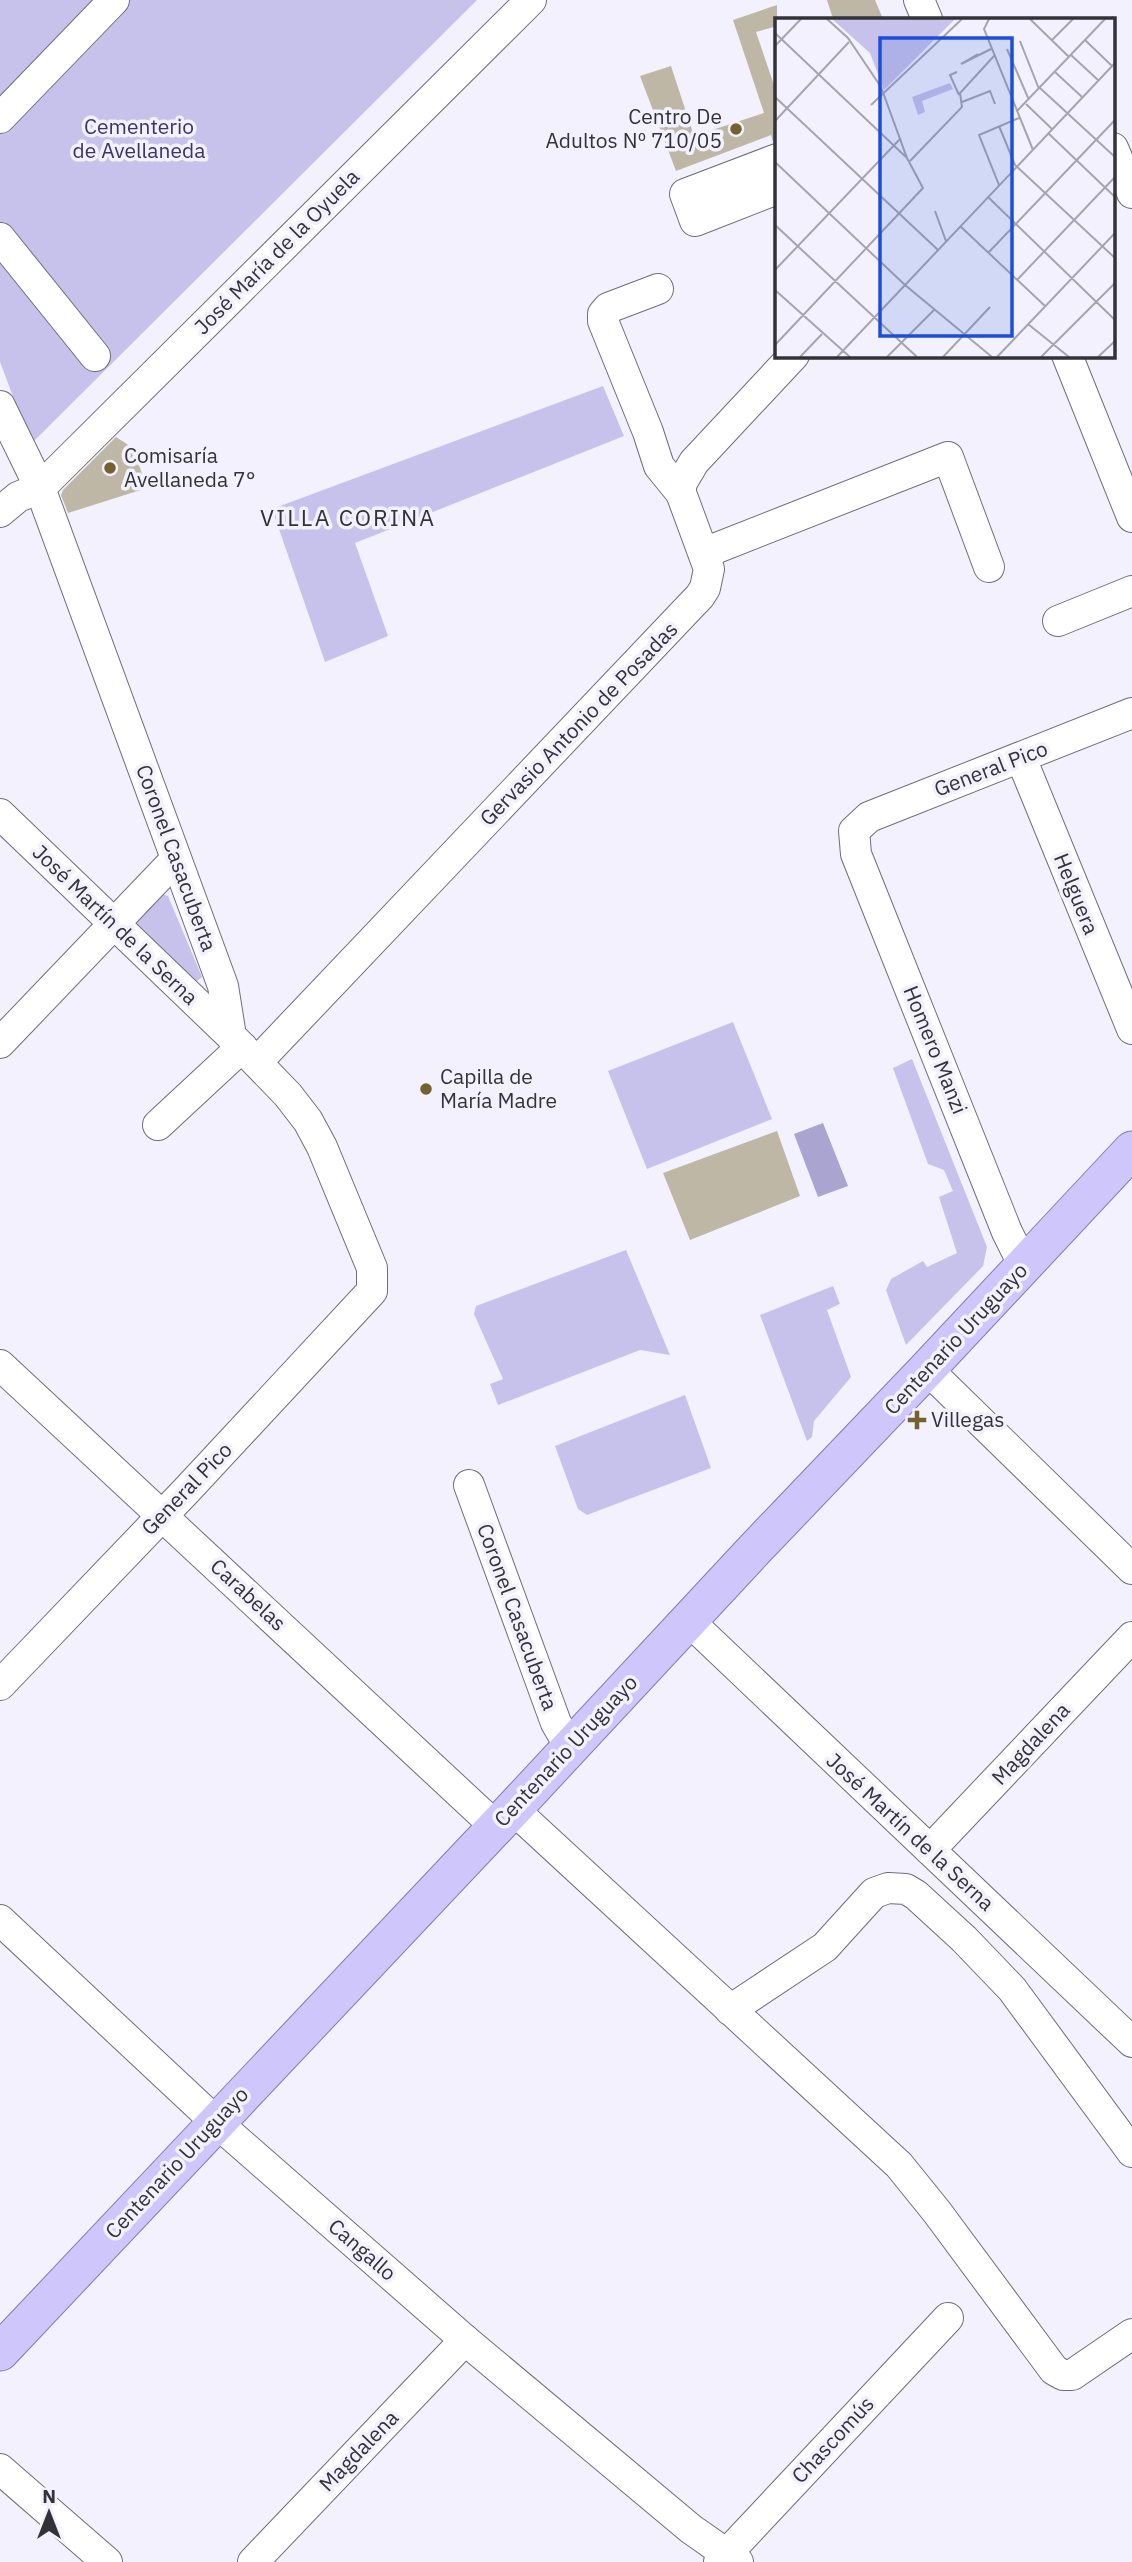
<svg xmlns="http://www.w3.org/2000/svg" width="1132" height="2562" font-family="'IBM Plex Sans',sans-serif">
	<rect width="100%" height="100%" fill="#f2f1fd"/>
	<g fill="#c7c2eb">
		<path d="M 0,0 L 477,0 L 31,444 L 0,362 Z"/>
		<path d="M 603,386 L 624,436 L 355,543 L 388,636 L 325,662 L 272,509 Z"/>
		<path d="M 160,893 L 168,896 L 202,977 L 196,982 L 138,928 L 135,920 Z"/>
		<path d="M 733,1022 L 772,1119 L 647,1169 L 608,1071 Z"/>
		<path d="M 912,1059 L 987,1247 L 983,1266 L 906,1345 L 886,1290 L 891,1279 L 923,1261 L 927,1267 L 957,1253 L 939,1197 L 953,1191 L 944,1170 L 928,1164 L 893,1068 Z"/>
		<path d="M 626,1250 L 670,1355 L 640,1350 L 498,1405 L 490,1384 L 503,1379 L 474,1314 L 476,1306 Z"/>
		<path d="M 833,1286 L 840,1304 L 827,1310 L 851,1377 L 814,1421 L 812,1437 L 807,1441 L 760,1315 Z"/>
		<path d="M 685,1395 L 711,1468 L 587,1515 L 578,1509 L 555,1446 Z"/>
	</g>
	<path fill="#a9a4d0" d="M 823,1123 L 848,1186 L 818,1197 L 794,1134 Z"/>
	<g fill="#bfb7a6">
		<path d="M 827,0 L 875,0 L 883,19 L 833,19 Z"/>
		<path d="M 777,5 L 777,26 L 756,32 L 777,94 L 777,142 L 773,142 L 771,135 L 676,171 L 640,76 L 671,66 L 694,136 L 764,113 L 733,20 Z"/>
		<path d="M 116,437 L 133,448 L 147,488 L 68,513 L 61,495 L 63,490 Z"/>
		<path d="M 777,1131 L 800,1196 L 690,1240 L 663,1173 Z"/>
	</g>
	<g fill="none" stroke-linecap="round" stroke-linejoin="round">
		<defs>
			<g id="minor">
				<path d="M 919,0 L 927,19"/>
				<path d="M 0,118 L 114,0"/>
				<path d="M 1113,148 L 1132,193"/>
				<path d="M 777,159 L 685,194 L 695,221 L 777,189"/>
				<path d="M 0,238 L 95,356"/>
				<path d="M 658,289 L 608,308 L 603,314 L 603,321 L 648,432 L 659,466 L 681,493"/>
				<path d="M 1067,355 L 1132,517"/>
				<path d="M 0,406 L 40,488 L 223,986 L 231,1036 L 288,1095 L 308,1121 L 322,1147 L 372,1268 L 372,1291 L 186,1491 L 0,1685"/>
				<path d="M 0,512 L 18,497 L 40,488 L 531,0"/>
				<path d="M 704,553 L 948,457 L 989,567"/>
				<path d="M 1058,621 L 1132,591"/>
				<path d="M 1021,758 L 1132,1029"/>
				<path d="M 0,814 L 231,1036"/>
				<path d="M 0,1043 L 175,860"/>
				<path d="M 257,1062 L 700,596 L 705,588 L 709,569 L 681,493 L 681,484 L 694,462 L 794,355"/>
				<path d="M 158,1125 L 242,1047"/>
				<path d="M 1024,1266 L 1007,1232 L 856,854 L 854,831 L 869,817 L 1132,713"/>
				<path d="M 0,1365 L 495,1826"/>
				<path d="M 927,1369 L 1132,1569"/>
				<path d="M 469,1485 L 556,1723 L 570,1747"/>
				<path d="M 689,1621 L 1132,2042"/>
				<path d="M 513,1809 L 899,2165 L 937,2212 L 1054,2370 L 1063,2375 L 1072,2375 L 1132,2334"/>
				<path d="M 930,1850 L 1132,1637"/>
				<path d="M 0,1920 L 216,2122 L 465,2340 L 691,2529 L 738,2562"/>
				<path d="M 730,2010 L 825,1947 L 874,1893 L 888,1888 L 906,1889 L 916,1895 L 964,1939 L 1012,1989 L 1132,2152"/>
				<path d="M 0,2469 L 107,2562"/>
				<path d="M 253,2562 L 465,2340"/>
				<path d="M 719,2562 L 948,2318"/>
			</g>
			<path id="major" d="M 0,2352 L 513,1809 L 755,1549 L 927,1369 L 1132,1150"/>
		</defs>
		<use href="#minor" stroke="#6f6d7d" stroke-width="32"/>
		<use href="#major" stroke="#847ab5" stroke-width="39"/>
		<use href="#minor" stroke="#fff" stroke-width="30"/>
		<use href="#major" stroke="#cfc7fb" stroke-width="37"/>
	</g>
	<g fill="#756130" stroke="#f2f1fd" stroke-width="2.5">
		<circle cx="736" cy="129" r="7"/>
		<circle cx="110" cy="468" r="7"/>
		<circle cx="426" cy="1089" r="7"/>
		<path d="M913.5 1409.5h7v7h7v7h-7v7h-7v-7h-7v-7h7z"/>
	</g>
	<g text-anchor="middle" stroke-width="7" stroke-linejoin="round" paint-order="stroke">
		<g font-size="21" fill="#333239" stroke="#f2f1fd" text-anchor="start">
			<text x="722" y="124" text-anchor="end">Centro De<tspan x="722" dy="24">Adultos Nº 710/05</tspan></text>
			<text x="124" y="463">Comisaría<tspan x="124" dy="24">Avellaneda 7°</tspan></text>
			<text x="440" y="1084">Capilla de<tspan x="440" dy="24">María Madre</tspan></text>
			<text x="931" y="1427">Villegas</text>
		</g>
		<g font-size="21" fill="#3e326a" stroke="#f2f1fd">
			<text x="139" y="134">Cementerio<tspan x="139" dy="24">de Avellaneda</tspan></text>
		</g>
		<g font-size="21" fill="#333239" stroke="#f2f1fd">
			<text transform="translate(277 252) rotate(-45)" y="7">José María de la Oyuela</text>
			<text transform="translate(579 724) rotate(-46)" y="7">Gervasio Antonio de Posadas</text>
			<text transform="translate(991 769) rotate(-21)" y="7">General Pico</text>
			<text transform="translate(176 858) rotate(70)" y="7">Coronel Casacuberta</text>
			<text transform="translate(1076 894) rotate(68)" y="7">Helguera</text>
			<text transform="translate(115 925) rotate(44)" y="7">José Martín de la Serna</text>
			<text transform="translate(935 1050) rotate(68)" y="7">Homero Manzi</text>
			<text transform="translate(956 1339) rotate(-47)" y="7">Centenario Uruguayo</text>
			<text transform="translate(187 1489) rotate(-46)" y="7">General Pico</text>
			<text transform="translate(248 1595) rotate(43)" y="7">Carabelas</text>
			<text transform="translate(517 1617) rotate(70)" y="7">Coronel Casacuberta</text>
			<text transform="translate(1031 1744) rotate(-47)" y="7">Magdalena</text>
			<text transform="translate(566 1751) rotate(-47)" y="7">Centenario Uruguayo</text>
			<text transform="translate(910 1832) rotate(43)" y="7">José Martín de la Serna</text>
			<text transform="translate(177 2163) rotate(-47)" y="7">Centenario Uruguayo</text>
			<text transform="translate(362 2250) rotate(41)" y="7">Cangallo</text>
			<text transform="translate(833 2440) rotate(-47)" y="7">Chascomús</text>
			<text transform="translate(359 2451) rotate(-46)" y="7">Magdalena</text>
		</g>
		<g font-size="23" letter-spacing="2" fill="#333239" stroke="#f2f1fd">
			<text x="348" y="526">VILLA CORINA</text>
		</g>
	</g>
	<g transform="translate(775 18)">
		<rect width="340" height="340" fill="#f2f1fd"/>
		<path d="M 57,1 L 180,1 L 109,72 L 95,35 ZM 175,65 L 178,71 L 147,83 L 150,94 L 143,97 L 137,79 Z" fill="#c7c2eb"/>
		<path fill="none" stroke="#a6a5af" stroke-width="2" d="M 214,1 L 209,11 L 258,132M 255,1 L 294,39M 0,15 L 132,140M 277,22 L 298,1M 310,22 L 337,48M 245,23 L 264,71M 0,28 L 26,1M 232,31 L 254,82M 203,36 L 186,46 L 216,31M 296,37 L 323,62M 182,54 L 175,57 L 184,77M 280,54 L 307,79M 265,70 L 340,139M 0,79 L 163,232M 187,84 L 215,73 L 220,86M 251,86 L 277,111M 96,87 L 187,1M 242,93 L 330,1M 0,103 L 74,24M 224,108 L 240,147 L 340,240M 273,115 L 340,179M 135,143 L 187,89 L 185,75 L 219,38M 0,144 L 130,267 L 217,339M 224,167 L 204,117 L 244,100M 213,179 L 340,302M 160,193 L 171,223M 0,207 L 142,339M 185,208 L 270,288M 213,235 L 340,102M 0,252 L 126,120M 242,262 L 340,159M 0,272 L 75,339M 253,306 L 294,339M 0,327 L 148,170 L 132,140 L 106,69 L 73,20 L 52,1M 25,339 L 47,316M 62,339 L 340,45M 112,339 L 159,292M 168,339 L 215,289M 222,339 L 340,215M 266,339 L 340,265M 323,339 L 340,323"/>
		<path fill="#1d4ed8" fill-opacity="0.15" stroke="#1d4ed8" stroke-width="3.5" d="M 105,20 L 237,20 L 237,318 L 105,318 Z"/>
		<rect width="340" height="340" fill="none" stroke="#333239" stroke-width="3.5"/>
	</g>
	<g transform="translate(49 2513)" stroke="#f2f1fd" stroke-width="5" paint-order="stroke">
	<path d="M0-5L12 26L0 18L-12 26Z" fill="#333239"/>
	<text y="-10" font-size="19" font-weight="bold" text-anchor="middle" fill="#333239">N</text>
	</g>
</svg>
